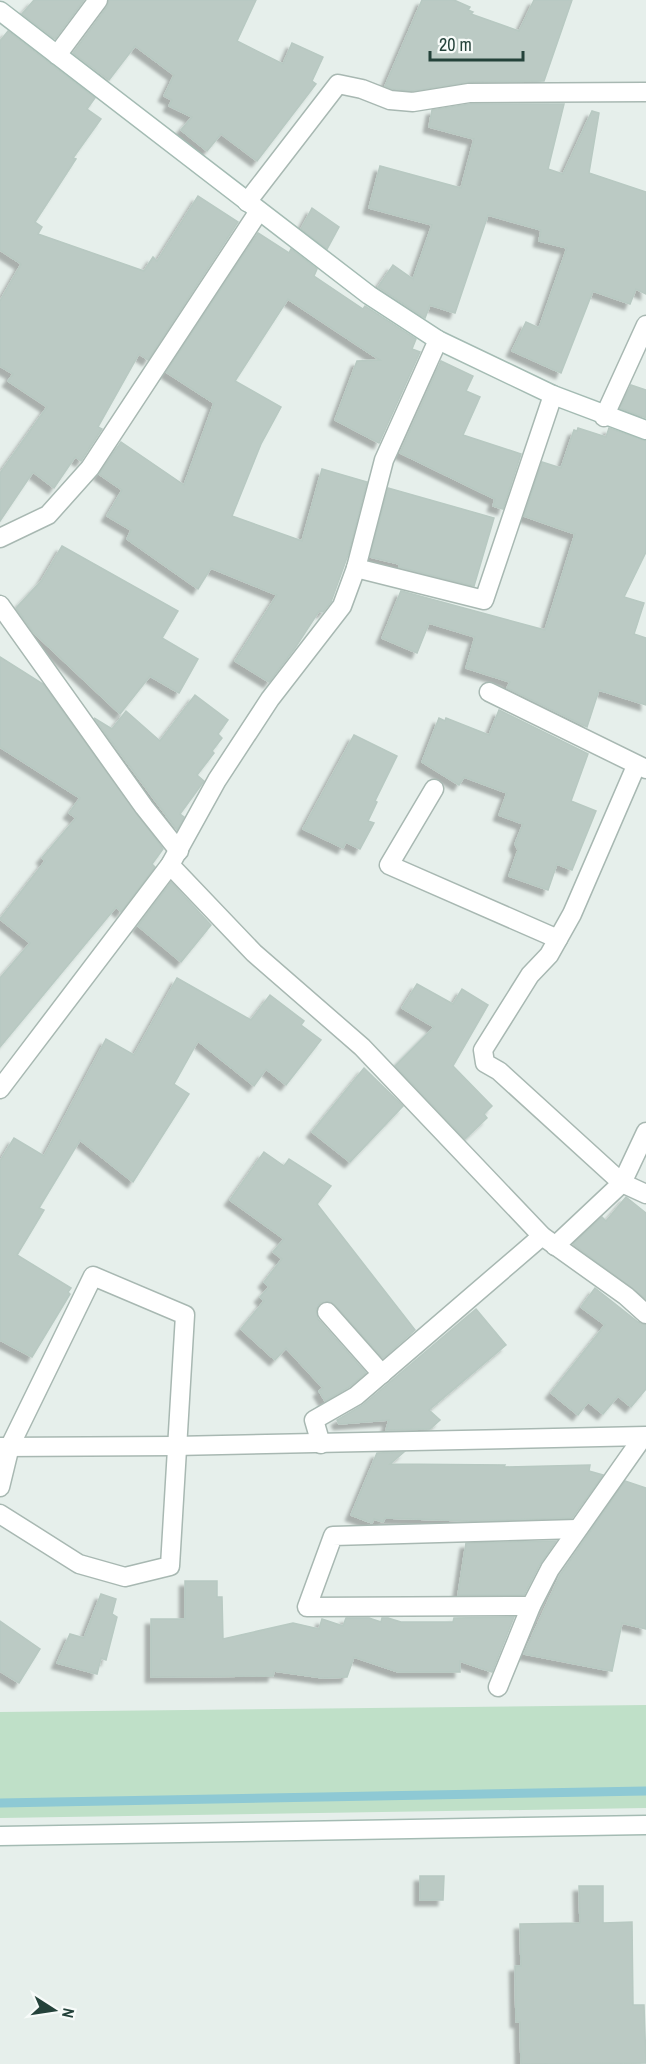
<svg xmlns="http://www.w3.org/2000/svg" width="646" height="2064" font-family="'Archivo Narrow',sans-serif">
	<defs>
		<filter id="shadow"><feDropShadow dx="-5.5" dy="5.5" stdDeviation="1.5" flood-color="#0004"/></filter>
	</defs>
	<rect width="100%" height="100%" fill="#e6efeb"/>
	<path fill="#bfe0c8" d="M 646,1705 L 646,1808 L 0,1818 L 0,1712 Z"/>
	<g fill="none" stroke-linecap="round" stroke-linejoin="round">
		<path stroke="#8ec9d4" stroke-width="9" d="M 0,1803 L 646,1791"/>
	</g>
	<g fill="#bbcac4" stroke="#b8c9c2" stroke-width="1.5" filter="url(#shadow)">
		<path d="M 34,0 L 84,0 L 55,39 L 22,14 Z"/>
		<path d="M 109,0 L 256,0 L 237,41 L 283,64 L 292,43 L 323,57 L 312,81 L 316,84 L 257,161 L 221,134 L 207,151 L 181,130 L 192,117 L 169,106 L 172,100 L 164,96 L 174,75 L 135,46 L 109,80 L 73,53 L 107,7 Z"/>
		<path d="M 422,0 L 454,0 L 470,7 L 468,10 L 473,12 L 471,14 L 519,31 L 534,0 L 572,0 L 544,81 L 469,82 L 413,91 L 393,89 L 385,86 Z"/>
		<path d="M 8,31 L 95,98 L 87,109 L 101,119 L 73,158 L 76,159 L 35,222 L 42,227 L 38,234 L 144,271 L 153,257 L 157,261 L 198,196 L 238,222 L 148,360 L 139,354 L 98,427 L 102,429 L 81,461 L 75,457 L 54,488 L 33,472 L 0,521 L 0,473 L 47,407 L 8,381 L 13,374 L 0,366 L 0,301 L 21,264 L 0,250 L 0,41 Z"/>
		<path d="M 470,104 L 564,104 L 548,169 L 563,174 L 592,111 L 599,113 L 589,173 L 646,192 L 646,294 L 636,289 L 630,304 L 593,291 L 561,373 L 512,351 L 526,322 L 539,328 L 567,248 L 539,241 L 541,230 L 488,215 L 455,313 L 430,305 L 425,318 L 378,287 L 393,265 L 413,279 L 432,225 L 369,208 L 380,166 L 461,188 L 474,139 L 429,127 L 432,110 Z"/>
		<path d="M 312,208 L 339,227 L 327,249 L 301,229 Z"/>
		<path d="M 258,233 L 289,253 L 291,249 L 317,269 L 314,276 L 363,309 L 365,306 L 416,339 L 412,349 L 420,352 L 379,443 L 335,420 L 357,361 L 380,360 L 288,299 L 235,381 L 281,407 L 261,444 L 232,516 L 302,541 L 322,469 L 367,482 L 349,552 L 331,602 L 323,612 L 319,611 L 295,648 L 269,682 L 235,661 L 277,595 L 211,568 L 198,589 L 127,539 L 131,530 L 107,516 L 122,490 L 99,474 L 121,442 L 184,485 L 214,403 L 166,372 Z"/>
		<path d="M 441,361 L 473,376 L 466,391 L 480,397 L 463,435 L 521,454 L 503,509 L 493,506 L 495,499 L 400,453 Z"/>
		<path d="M 631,385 L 646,390 L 646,418 L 620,408 Z"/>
		<path d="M 578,428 L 606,437 L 609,428 L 646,441 L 646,552 L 624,597 L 644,603 L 634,634 L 646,638 L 646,705 L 599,690 L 587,727 L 507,688 L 510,682 L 466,668 L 475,637 L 429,623 L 417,653 L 382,638 L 401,591 L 545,630 L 575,534 L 524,516 L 542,462 L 561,468 L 574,430 L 577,431 Z"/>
		<path d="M 388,488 L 494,518 L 474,586 L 399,567 L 399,564 L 370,557 Z"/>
		<path d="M 62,546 L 178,611 L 162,638 L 198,659 L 179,693 L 150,676 L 120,714 L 33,632 L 16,608 L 42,580 Z"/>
		<path d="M 0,657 L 43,684 L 163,849 L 152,864 L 155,867 L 121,912 L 116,907 L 0,1047 L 0,978 L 30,943 L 0,919 L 45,861 L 42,858 L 76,818 L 69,813 L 80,798 L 0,747 Z"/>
		<path d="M 195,695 L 228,720 L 218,734 L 222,738 L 212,751 L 214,753 L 197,775 L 204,781 L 180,814 L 184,817 L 177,830 L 94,718 L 112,729 L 126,711 L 160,741 Z"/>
		<path d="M 499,710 L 588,754 L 571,801 L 596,811 L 572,870 L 557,864 L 548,890 L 509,876 L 518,850 L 515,844 L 523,824 L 499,815 L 507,793 L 464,777 L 459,785 L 422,762 L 439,718 L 445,721 L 446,718 L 489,735 Z"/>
		<path d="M 354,735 L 397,756 L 375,801 L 377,802 L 368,821 L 374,823 L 360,849 L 346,842 L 343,848 L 303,829 Z"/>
		<path d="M 171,882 L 211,925 L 181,962 L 138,926 Z"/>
		<path d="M 177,978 L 251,1020 L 270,995 L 304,1021 L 301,1025 L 321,1040 L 286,1085 L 266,1069 L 254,1086 L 198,1041 L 174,1084 L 189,1094 L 133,1182 L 80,1140 L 39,1208 L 44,1210 L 17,1255 L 71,1288 L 68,1292 L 70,1294 L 32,1357 L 0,1340 L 0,1161 L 14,1138 L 44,1156 L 106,1039 L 134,1055 Z"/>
		<path d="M 417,984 L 453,1004 L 462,989 L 488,1005 L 453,1066 L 492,1106 L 484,1114 L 487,1118 L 465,1139 L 395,1066 L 434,1027 L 402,1008 Z"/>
		<path d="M 364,1068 L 403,1106 L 350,1162 L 312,1132 Z"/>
		<path d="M 264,1152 L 284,1166 L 289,1159 L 331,1186 L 317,1204 L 415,1330 L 383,1358 L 335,1305 L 330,1301 L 320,1303 L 316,1309 L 318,1319 L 366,1373 L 349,1387 L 325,1401 L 319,1391 L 323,1388 L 286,1348 L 275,1360 L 241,1329 L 264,1301 L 260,1297 L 269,1287 L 264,1282 L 282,1259 L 273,1252 L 284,1239 L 230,1200 Z"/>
		<path d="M 626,1197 L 646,1213 L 646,1299 L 573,1244 L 602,1217 L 606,1221 Z"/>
		<path d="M 595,1288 L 638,1322 L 646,1325 L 646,1389 L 631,1407 L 618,1396 L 603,1414 L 588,1402 L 578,1415 L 551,1393 L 605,1325 L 581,1307 Z"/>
		<path d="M 476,1309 L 506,1345 L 429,1410 L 440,1420 L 430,1429 L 386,1430 L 389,1420 L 339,1424 L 337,1420 L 363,1405 Z"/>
		<path d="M 404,1452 L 390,1464 L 505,1465 L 504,1467 L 590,1465 L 589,1471 L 603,1475 L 572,1518 L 469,1521 L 385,1518 L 383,1522 L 374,1519 L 372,1523 L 351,1515 L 377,1453 Z"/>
		<path d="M 625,1481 L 646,1488 L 646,1629 L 622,1623 L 612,1671 L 524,1654 L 560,1575 Z"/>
		<path d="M 556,1541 L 540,1564 L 524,1595 L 458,1595 L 466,1543 Z"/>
		<path d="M 185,1581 L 217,1581 L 217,1597 L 222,1597 L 223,1639 L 293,1623 L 319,1629 L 322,1619 L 343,1626 L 346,1618 L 369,1618 L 381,1622 L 382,1618 L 388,1618 L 401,1622 L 453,1622 L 454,1618 L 514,1617 L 492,1672 L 460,1661 L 460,1672 L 398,1672 L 354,1657 L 347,1677 L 323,1678 L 274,1671 L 273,1676 L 151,1677 L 151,1619 L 185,1619 Z"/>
		<path d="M 101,1594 L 116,1599 L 112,1614 L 117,1617 L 106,1660 L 101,1658 L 97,1674 L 57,1663 L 70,1634 L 84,1638 Z"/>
		<path d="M 0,1621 L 40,1649 L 19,1683 L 0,1671 Z"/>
		<path d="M 420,1876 L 444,1876 L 443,1900 L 420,1900 Z"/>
		<path d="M 579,1886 L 603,1886 L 603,1923 L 632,1922 L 633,2005 L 644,2005 L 646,2063 L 521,2064 L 520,2022 L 516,2022 L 515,1966 L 521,1966 L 520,1924 L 580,1923 Z"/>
	</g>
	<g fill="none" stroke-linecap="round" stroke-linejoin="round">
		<defs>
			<g id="street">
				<path d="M 57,55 L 98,0"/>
				<path d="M 247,202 L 338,84 L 362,89 L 390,100 L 413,102 L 469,93 L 646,92"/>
				<path d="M 604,417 L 646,325"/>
				<path d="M 0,538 L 48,515 L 90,468 L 259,211"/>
				<path d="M 356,568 L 484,600 L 553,395"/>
				<path d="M 0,605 L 144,807 L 179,851"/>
				<path d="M 489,692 L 646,769"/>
				<path d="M 434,789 L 389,865 L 558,939"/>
				<path d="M 170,865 L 254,953 L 362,1047 L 542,1236 L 626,1296 L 646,1314"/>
				<path d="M 0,1089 L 170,865 L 217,780 L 270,699 L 342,606 L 356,568 L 384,460 L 438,340"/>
				<path d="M 646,1132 L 622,1183 L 646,1194"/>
				<path d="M 555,1246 L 622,1183 L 499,1071 L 485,1063 L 483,1050 L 530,975 L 549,955 L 572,914 L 636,766"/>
				<path d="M 327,1312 L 382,1374"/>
				<path d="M 321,1444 L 314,1420 L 356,1396 L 542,1236"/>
				<path d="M 0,1447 L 175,1446 L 646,1436"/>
				<path d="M 0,1487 L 10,1446 L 93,1276 L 185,1315 L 170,1566 L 125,1577 L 79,1564 L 0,1514"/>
				<path d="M 531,1606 L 307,1607 L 333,1536 L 577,1529"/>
				<path d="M 498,1687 L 531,1606 L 550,1569 L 643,1437"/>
			</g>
			<g id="secondary">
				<path d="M 0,11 L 369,295 L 438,340 L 553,395 L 646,430"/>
				<path d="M 0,1836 L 646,1825"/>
			</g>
		</defs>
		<use href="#street" stroke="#a8b8b2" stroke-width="21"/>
		<use href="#secondary" stroke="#a4bbb3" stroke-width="21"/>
		<use href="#street" stroke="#fff" stroke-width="18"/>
		<use href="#secondary" stroke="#fff" stroke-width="18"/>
	</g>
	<g transform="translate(54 2010) rotate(102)" stroke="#f7fbf9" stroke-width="4.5" paint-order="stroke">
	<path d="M0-4.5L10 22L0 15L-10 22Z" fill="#24423a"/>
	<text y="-9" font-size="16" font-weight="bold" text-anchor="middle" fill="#24423a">N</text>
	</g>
	<path d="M430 51v9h93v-9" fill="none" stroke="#24423a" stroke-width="3"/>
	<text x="439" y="51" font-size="18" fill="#24423a" stroke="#f7fbf9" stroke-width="4.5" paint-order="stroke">20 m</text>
</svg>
